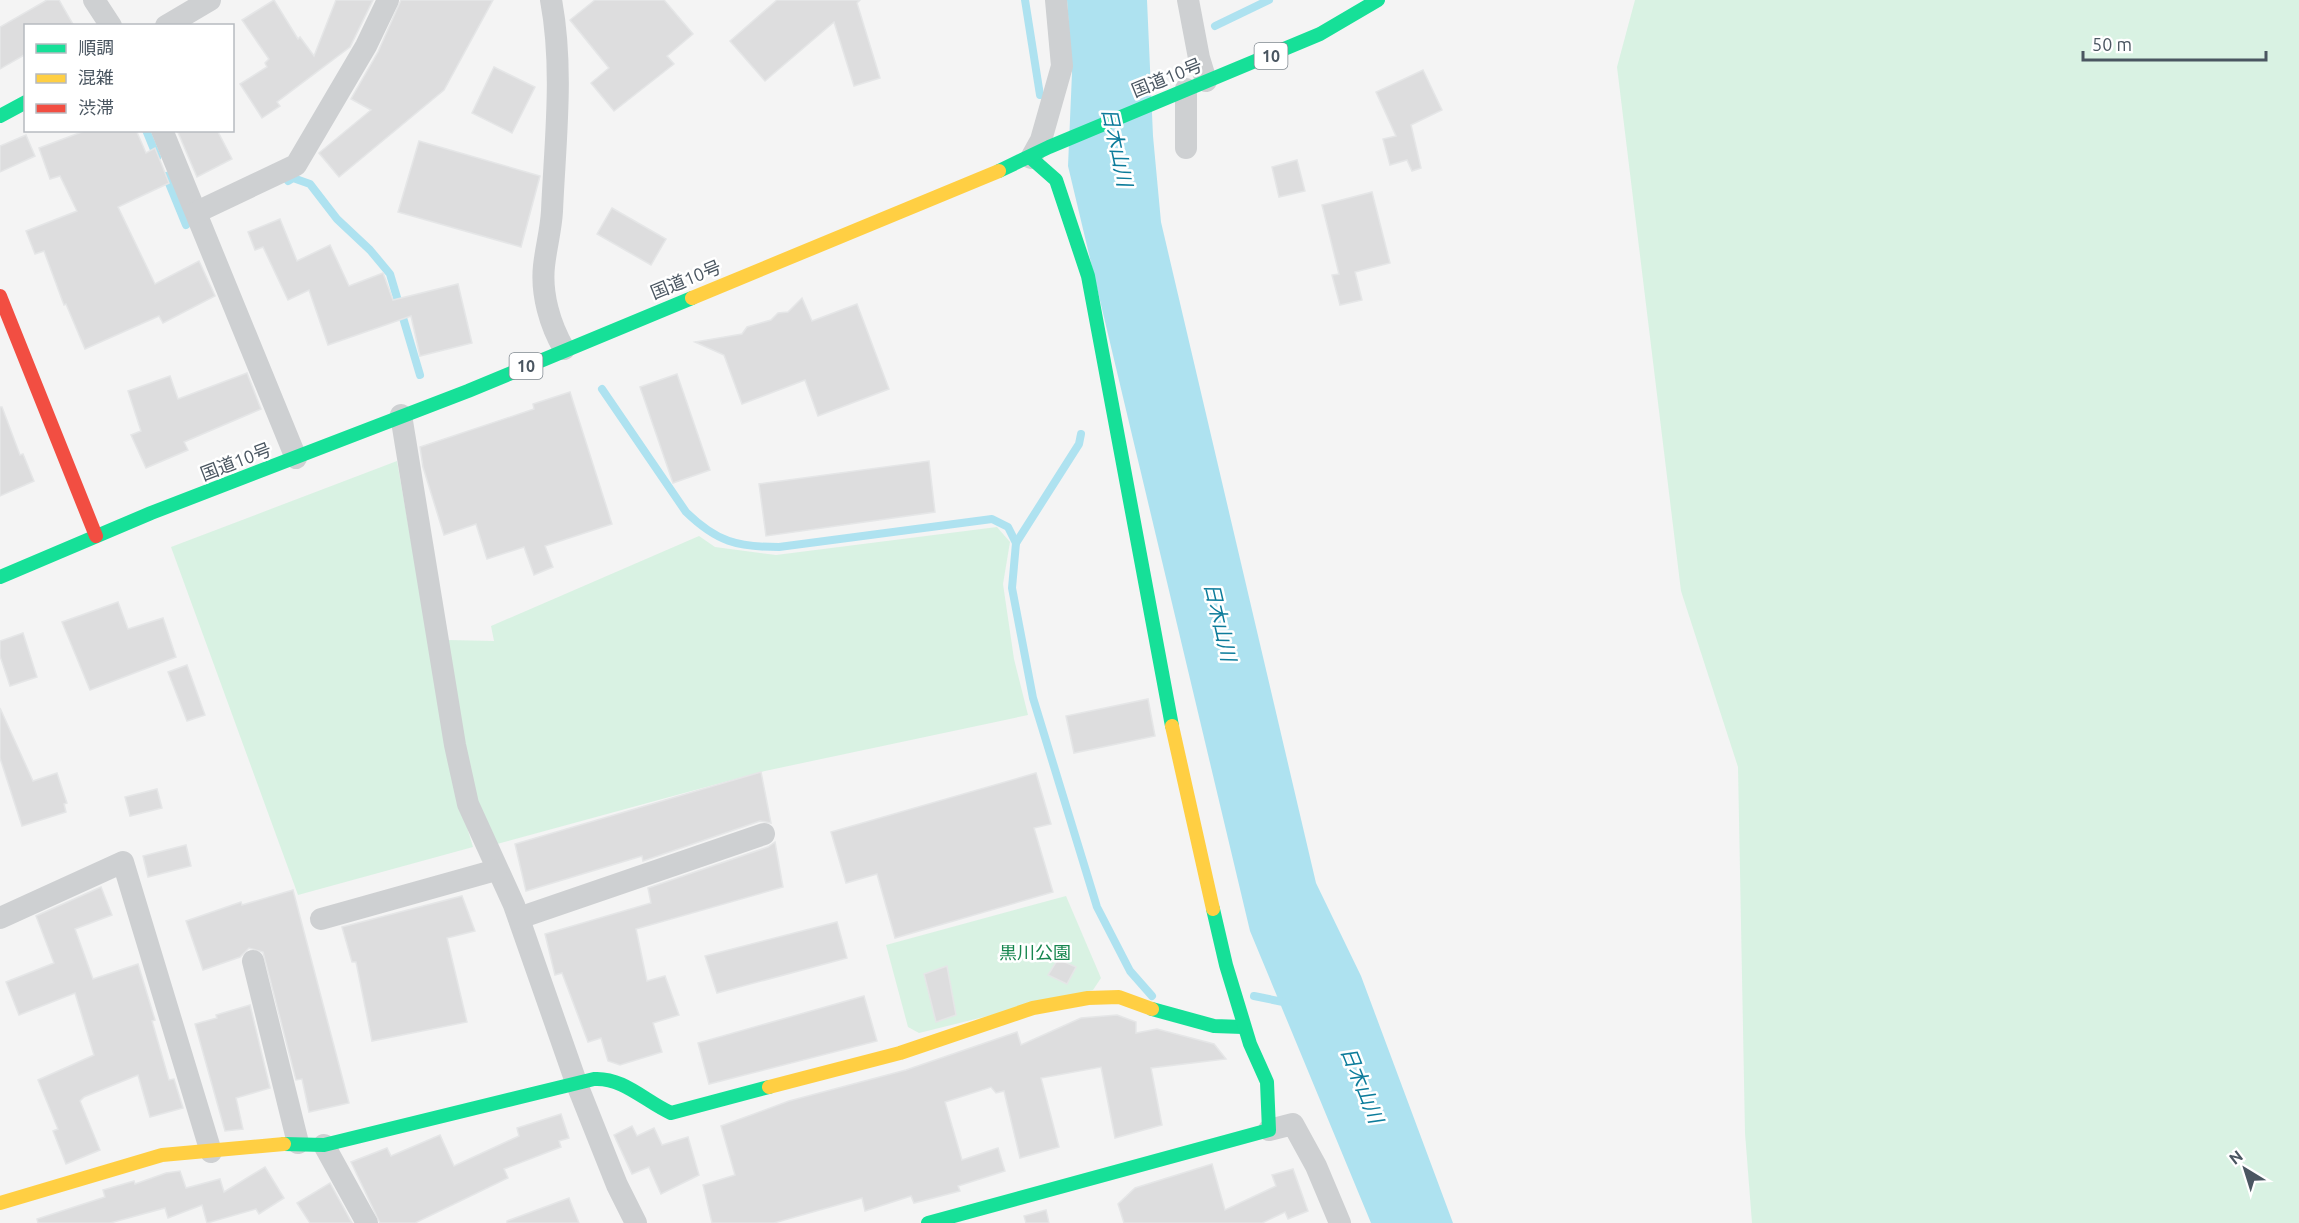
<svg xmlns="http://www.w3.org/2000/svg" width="2299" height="1223" font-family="Ubuntu,'Noto Sans JP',sans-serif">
	<rect width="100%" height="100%" fill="#f4f4f4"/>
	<g fill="#d9f2e3">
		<path d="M 1635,0 L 2299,0 L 2299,1223 L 1752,1223 L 1745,1133 L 1738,767 L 1681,591 L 1617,67 Z"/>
		<path d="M 397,461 L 454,784 L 473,847 L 298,895 L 171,547 Z"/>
		<path d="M 997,527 L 1010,542 L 1003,584 L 1014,659 L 1028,715 L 765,771 L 497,844 L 472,795 L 447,640 L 494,641 L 491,626 L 699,536 L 715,547 L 776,555 Z"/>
		<path d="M 1066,896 L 1101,978 L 1093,990 L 919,1033 L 908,1027 L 886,945 Z"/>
	</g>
	<path fill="#aee2f0" d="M 1067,0 L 1147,0 L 1153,136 L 1161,222 L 1316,883 L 1361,976 L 1453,1223 L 1371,1223 L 1250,931 L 1068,166 L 1072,73 Z"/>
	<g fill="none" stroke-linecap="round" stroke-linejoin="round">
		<g stroke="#aee2f0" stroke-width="8">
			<path d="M 1025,0 L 1040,95"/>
			<path d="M 1215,26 L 1269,0"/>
			<path d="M 146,130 L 157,157"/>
			<path d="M 166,176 L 186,225"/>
			<path d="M 288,181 L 293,178 L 310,184 L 337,219 L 370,250 L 390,274 L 420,375"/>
			<path d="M 602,389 L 686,512 C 717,542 737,547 779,547 L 992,519 L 1008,527 L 1016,543"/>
			<path d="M 1081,434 L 1079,444 L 1016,543 L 1012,588 L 1033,698 L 1097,907 L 1130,971 L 1152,996"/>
			<path d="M 1254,996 L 1288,1003"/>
		</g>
	</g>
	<g fill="#ddddde" stroke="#e5e6e7" stroke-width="1.5">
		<path d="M 47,0 L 59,0 L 74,26 L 26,26 L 26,54 L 0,69 L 0,27 Z"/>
		<path d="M 274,0 L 298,39 L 300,37 L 314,56 L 336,0 L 373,0 L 350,47 L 277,102 L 280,106 L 262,118 L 240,84 L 267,67 L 265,63 L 269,59 L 242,20 Z"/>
		<path d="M 401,0 L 493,0 L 444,90 L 339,177 L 319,153 L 371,110 L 351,99 L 378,52 Z"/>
		<path d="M 595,0 L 664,0 L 693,34 L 667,56 L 674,64 L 614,111 L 591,83 L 609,68 L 570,20 Z"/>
		<path d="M 777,0 L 860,0 L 857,3 L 880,78 L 854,86 L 834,22 L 765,81 L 730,41 Z"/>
		<path d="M 494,67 L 535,87 L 512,133 L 472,113 Z"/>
		<path d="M 1423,70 L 1442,110 L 1411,125 L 1421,168 L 1412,171 L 1407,160 L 1390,165 L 1383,139 L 1396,136 L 1376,92 Z"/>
		<path d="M 87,130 L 136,130 L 146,153 L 155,148 L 169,183 L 118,207 L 155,284 L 199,261 L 215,296 L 163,323 L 159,316 L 85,349 L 66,304 L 64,305 L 44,251 L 35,254 L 26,231 L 77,211 L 60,176 L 50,179 L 39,148 Z"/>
		<path d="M 177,130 L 217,130 L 232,159 L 197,177 Z"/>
		<path d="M 26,135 L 35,156 L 0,172 L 0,146 Z"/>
		<path d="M 419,141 L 540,176 L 521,247 L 398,212 Z"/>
		<path d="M 1297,160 L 1305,191 L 1279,197 L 1272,167 Z"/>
		<path d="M 1372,192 L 1390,263 L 1355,272 L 1362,300 L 1340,305 L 1332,275 L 1339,274 L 1322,205 Z"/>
		<path d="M 612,208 L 666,239 L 651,265 L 597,234 Z"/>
		<path d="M 280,219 L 297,261 L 330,245 L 349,286 L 383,273 L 393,300 L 458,284 L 472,343 L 420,356 L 411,316 L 328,345 L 309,290 L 288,300 L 263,247 L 255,250 L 248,232 Z"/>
		<path d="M 802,298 L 812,321 L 857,304 L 889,389 L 818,416 L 805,380 L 742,404 L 724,355 L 695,342 L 742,334 L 747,327 L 771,320 L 778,313 L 788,312 Z"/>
		<path d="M 247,373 L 261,409 L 184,442 L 188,450 L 146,468 L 131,435 L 141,431 L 128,391 L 170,376 L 178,399 Z"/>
		<path d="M 677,374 L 710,470 L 673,483 L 640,387 Z"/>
		<path d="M 570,392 L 612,524 L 545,546 L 553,567 L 534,575 L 524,547 L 487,559 L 476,524 L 444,535 L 423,467 L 420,447 L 534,409 L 533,404 Z"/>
		<path d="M 0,407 L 2,407 L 20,455 L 23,454 L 34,481 L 0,496 Z"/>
		<path d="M 929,461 L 935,512 L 766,536 L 759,484 Z"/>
		<path d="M 118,602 L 128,629 L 163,618 L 176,657 L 90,690 L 62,622 Z"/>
		<path d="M 23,633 L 37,677 L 10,686 L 0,656 L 0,641 Z"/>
		<path d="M 187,665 L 205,715 L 187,721 L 168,672 Z"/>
		<path d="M 1148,699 L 1155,736 L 1074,753 L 1066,716 Z"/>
		<path d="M 0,708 L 33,781 L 57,773 L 67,803 L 64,804 L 66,812 L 22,826 L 0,758 Z"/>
		<path d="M 761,772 L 771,823 L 760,821 L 643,861 L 642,856 L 526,891 L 515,844 Z"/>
		<path d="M 1036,773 L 1051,824 L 1034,828 L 1053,892 L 895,938 L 877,874 L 846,883 L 831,832 Z"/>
		<path d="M 157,789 L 162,808 L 130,816 L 125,797 Z"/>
		<path d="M 775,842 L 783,887 L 636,929 L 647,981 L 665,976 L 679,1015 L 653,1023 L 662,1052 L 620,1065 L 608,1061 L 601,1038 L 588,1042 L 562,973 L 555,975 L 545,934 L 651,903 L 648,888 L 768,847 Z"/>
		<path d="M 186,845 L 191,866 L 148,877 L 143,856 Z"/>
		<path d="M 101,887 L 112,915 L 75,929 L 93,979 L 138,964 L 155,1020 L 152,1021 L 169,1080 L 174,1079 L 183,1108 L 150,1117 L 138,1075 L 84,1097 L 80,1101 L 100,1150 L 66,1164 L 53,1131 L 58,1129 L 38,1080 L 94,1055 L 75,993 L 19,1015 L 6,982 L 54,963 L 36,916 Z"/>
		<path d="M 293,890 L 349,1103 L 309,1112 L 302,1079 L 296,1080 L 263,952 L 249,948 L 240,957 L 203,970 L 186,921 L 241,902 L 242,905 Z"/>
		<path d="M 462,896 L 475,931 L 447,938 L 467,1022 L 372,1041 L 356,962 L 352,962 L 342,927 Z"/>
		<path d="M 837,922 L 847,958 L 717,993 L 705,956 Z"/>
		<path d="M 1058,959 L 1076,967 L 1067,984 L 1048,975 Z"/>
		<path d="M 947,966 L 956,1015 L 936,1022 L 924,974 Z"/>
		<path d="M 864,996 L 877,1041 L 709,1084 L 698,1043 Z"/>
		<path d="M 250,1005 L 270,1088 L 236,1098 L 243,1129 L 225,1131 L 195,1024 L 217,1018 L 216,1015 Z"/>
		<path d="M 1117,1015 L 1136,1022 L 1136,1033 L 1157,1029 L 1214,1044 L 1226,1059 L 1151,1068 L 1162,1125 L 1115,1138 L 1101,1067 L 1041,1078 L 1059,1147 L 1020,1158 L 1004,1091 L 996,1093 L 991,1087 L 945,1102 L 962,1160 L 998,1148 L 1005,1171 L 958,1186 L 960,1191 L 914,1203 L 911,1196 L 865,1211 L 862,1198 L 774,1223 L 712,1223 L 703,1185 L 735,1175 L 721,1126 L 789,1101 L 906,1070 L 1017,1032 L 1021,1045 L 1081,1018 Z"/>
		<path d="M 561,1114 L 569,1138 L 559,1141 L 561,1147 L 504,1169 L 508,1178 L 415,1223 L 380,1223 L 351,1162 L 387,1148 L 391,1156 L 440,1135 L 454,1166 L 519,1136 L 517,1128 Z"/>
		<path d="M 632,1126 L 637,1136 L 654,1128 L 662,1145 L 688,1137 L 699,1175 L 661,1194 L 649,1167 L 632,1174 L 614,1135 Z"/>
		<path d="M 1212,1164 L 1225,1210 L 1276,1186 L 1272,1175 L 1293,1169 L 1308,1211 L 1288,1219 L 1285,1212 L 1262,1223 L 1124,1223 L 1118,1204 L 1135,1188 Z"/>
		<path d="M 265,1167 L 284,1198 L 259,1214 L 256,1209 L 207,1223 L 202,1205 L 168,1218 L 165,1208 L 110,1223 L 38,1223 L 37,1219 L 105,1197 L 103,1190 L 134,1181 L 135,1184 L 166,1173 L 180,1171 L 186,1188 L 220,1179 L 224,1192 Z"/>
		<path d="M 330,1183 L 352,1223 L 310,1223 L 297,1203 Z"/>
		<path d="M 569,1198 L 579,1223 L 507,1223 L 507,1221 Z"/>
		<path d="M 1046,1210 L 1049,1223 L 1026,1223 L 1024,1216 Z"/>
	</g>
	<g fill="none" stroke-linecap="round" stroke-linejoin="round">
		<g stroke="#ced0d2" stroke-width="22">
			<path d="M 94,0 L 111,26"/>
			<path d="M 551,0 C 564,69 555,142 552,211 C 551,230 546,247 544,266 C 541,294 550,325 564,349"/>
			<path d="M 1188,0 L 1199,58 L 1206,81"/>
			<path d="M 166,26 L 210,0"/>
			<path d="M 1186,89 L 1186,148"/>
			<path d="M 162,130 L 296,458"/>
			<path d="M 1031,158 L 1041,140 L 1062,66 L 1056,0"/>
			<path d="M 197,212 L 296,165 L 366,46 L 388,0"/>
			<path d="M 401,415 L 455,745 L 468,804 L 514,905 L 576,1082 L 617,1185 L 636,1223"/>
			<path d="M 0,918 L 123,862 L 211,1152"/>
			<path d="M 519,918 L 764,834"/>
			<path d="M 321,919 L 496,870"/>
			<path d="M 253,961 L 298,1143"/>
			<path d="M 1269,1130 L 1293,1124 L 1316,1166 L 1340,1223"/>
			<path d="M 324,1145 L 367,1223"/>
		</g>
		<g stroke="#16e098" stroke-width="14">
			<path d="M 0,116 L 26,102"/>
			<path d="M 1031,158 L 1056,180 L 1088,276 L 1172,726"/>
			<path d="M 999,171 L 1049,147 L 1320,34 L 1378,0"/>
			<path d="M 0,577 L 151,513 L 468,391 L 692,298"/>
			<path d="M 1152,1009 L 1214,1026 L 1243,1027"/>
			<path d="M 284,1144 L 324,1145 L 594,1079 C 623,1077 646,1102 671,1113 L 769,1087"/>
			<path d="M 928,1223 L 1269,1130 L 1267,1082 L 1250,1044 L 1226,965 L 1213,909"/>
		</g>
		<g stroke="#ffcf43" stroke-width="14">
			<path d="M 692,298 L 999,171"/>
			<path d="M 1172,726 L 1213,909"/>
			<path d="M 769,1087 L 900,1053 L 1033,1008 L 1088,998 L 1119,997 L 1152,1009"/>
			<path d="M 0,1203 L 162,1155 L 284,1144"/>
		</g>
		<path stroke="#f24e42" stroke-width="14" d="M 0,296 L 96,536"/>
	</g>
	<g text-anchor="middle" stroke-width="5" stroke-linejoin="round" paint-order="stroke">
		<g fill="#fff" stroke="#808990" stroke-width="1.5">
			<rect x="1254.5" y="43" width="33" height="26" rx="4.5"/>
			<rect x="509.5" y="353" width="33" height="26" rx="4.5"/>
		</g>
		<g font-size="16" font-weight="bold" fill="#4a5661">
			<text x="1271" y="62">10</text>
			<text x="526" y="372">10</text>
		</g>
		<g font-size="18" fill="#4a5661" stroke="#fff">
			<text transform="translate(1167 78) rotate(-22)" y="6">国道10号</text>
			<text transform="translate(686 280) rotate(-22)" y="6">国道10号</text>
			<text transform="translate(236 462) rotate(-21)" y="6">国道10号</text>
		</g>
		<g font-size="18" fill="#17864f" stroke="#fff">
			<text x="1035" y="959">黒川公園</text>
		</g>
		<g font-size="20" font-style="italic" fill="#0c7c9b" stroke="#fff">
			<text transform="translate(1117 147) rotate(78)" y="7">日木山川</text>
			<text transform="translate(1220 622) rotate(77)" y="7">日木山川</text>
			<text transform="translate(1362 1085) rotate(68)" y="7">日木山川</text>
		</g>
	</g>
	<rect x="24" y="24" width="210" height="108" fill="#ffffff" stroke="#b7bbc0" stroke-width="1.5"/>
	<rect x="36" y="44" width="30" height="9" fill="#16e098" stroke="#b7bbc0" stroke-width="1.5"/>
	<text x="78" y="54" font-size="18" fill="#4a5661">順調</text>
	<rect x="36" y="74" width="30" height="9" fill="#ffcf43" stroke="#b7bbc0" stroke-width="1.5"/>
	<text x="78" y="84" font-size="18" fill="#4a5661">混雑</text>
	<rect x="36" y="104" width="30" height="9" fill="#f24e42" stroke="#b7bbc0" stroke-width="1.5"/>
	<text x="78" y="114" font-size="18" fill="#4a5661">渋滞</text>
	<g transform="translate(2245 1169) rotate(322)" stroke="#ffffff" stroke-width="4.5" paint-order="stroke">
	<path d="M0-4.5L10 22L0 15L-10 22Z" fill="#4a5661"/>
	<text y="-9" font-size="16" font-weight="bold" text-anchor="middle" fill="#4a5661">N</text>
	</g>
	<path d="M2083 51v9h183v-9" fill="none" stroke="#4a5661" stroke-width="3"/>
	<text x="2092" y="51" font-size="18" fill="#4a5661" stroke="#ffffff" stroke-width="4.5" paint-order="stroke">50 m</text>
</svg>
